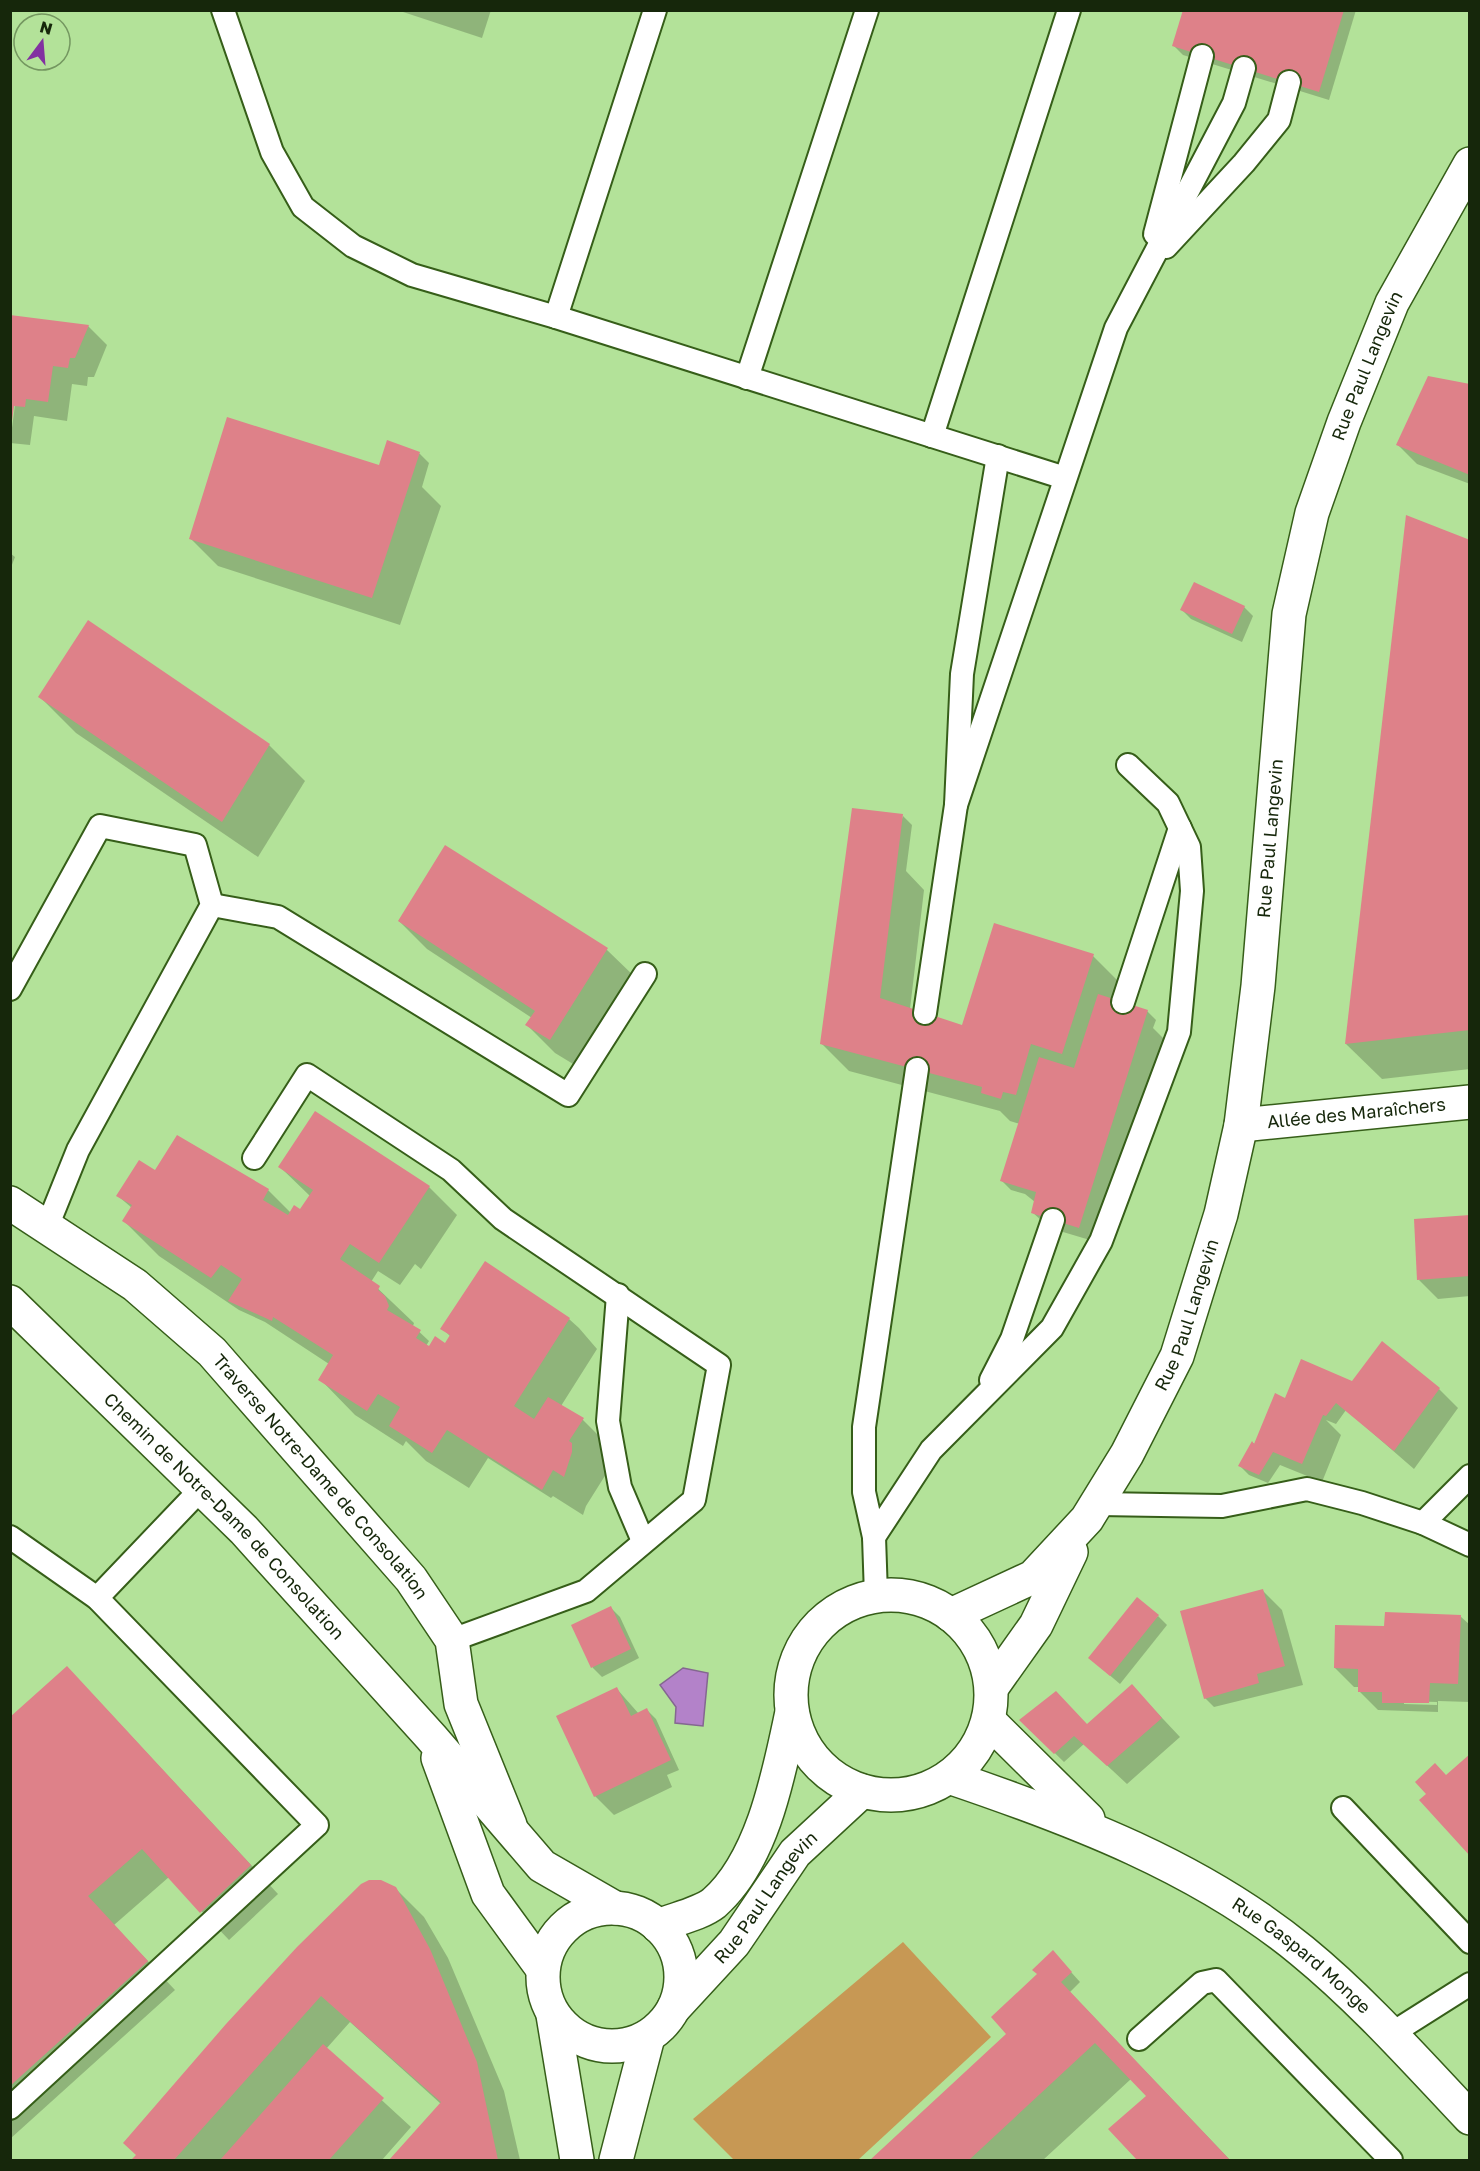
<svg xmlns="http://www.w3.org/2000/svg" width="1480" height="2171" font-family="'Golos Text',sans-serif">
	<rect width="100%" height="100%" fill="#b3e299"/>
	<path fill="#c79854" d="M 903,1942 L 991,2037 L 858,2160 L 734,2160 L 693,2119 Z"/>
	<path fill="#b382c9" stroke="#846790" stroke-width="1.5" d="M 683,1668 L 708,1673 L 703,1726 L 675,1723 L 676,1707 L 660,1685 Z"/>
	<g fill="#0003" fill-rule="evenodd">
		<path d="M 397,10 L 491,10 L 482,38 Z"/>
		<path d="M 1185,10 L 1356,10 L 1329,100 L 1183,55 L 1174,46 Z"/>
		<path d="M 10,316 L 88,326 L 107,345 L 94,377 L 88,377 L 87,386 L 72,384 L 67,421 L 34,416 L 30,445 L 10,443 L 15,405 L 13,403 L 10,421 Z"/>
		<path d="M 1429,377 L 1470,386 L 1470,484 L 1417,464 L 1398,445 Z"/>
		<path d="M 388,442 L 420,454 L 429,463 L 422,487 L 441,506 L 400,625 L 218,566 L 190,538 L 385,469 Z"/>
		<path d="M 1470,541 L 1470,1069 L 1382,1079 L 1346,1044 Z"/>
		<path d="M 10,553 L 15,557 L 10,570 Z"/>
		<path d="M 1244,607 L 1253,616 L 1242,642 L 1191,619 L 1182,610 Z"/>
		<path d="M 88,622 L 269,745 L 305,781 L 258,857 L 76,733 L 40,697 Z"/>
		<path d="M 903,816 L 912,825 L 906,871 L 924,890 L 910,1009 L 963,1027 L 1093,956 L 1121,984 L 1116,1001 L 1147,1011 L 1156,1020 L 1153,1028 L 1172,1047 L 1110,1246 L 1063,1232 L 1057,1226 L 1042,1221 L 1032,1212 L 1035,1202 L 1025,1194 L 1011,1190 L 1002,1181 L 1020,1124 L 1010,1121 L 1000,1111 L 849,1071 L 821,1043 Z"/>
		<path d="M 445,847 L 607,950 L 635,977 L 578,1067 L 555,1053 L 527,1025 L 532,1018 L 427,949 L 399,921 Z"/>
		<path d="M 280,1167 L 429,1187 L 457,1215 L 421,1269 L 415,1264 L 400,1285 L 378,1271 L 371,1282 L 414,1323 L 413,1326 L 429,1341 L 426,1346 L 430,1349 L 446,1345 L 451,1337 L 442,1328 L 569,1319 L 579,1328 L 597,1349 L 561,1406 L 583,1420 L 618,1455 L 586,1506 L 583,1515 L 553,1496 L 551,1498 L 488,1458 L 469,1488 L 426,1461 L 406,1441 L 403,1446 L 355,1415 L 320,1379 L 329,1364 L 265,1322 L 239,1310 L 159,1256 L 124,1221 L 132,1208 L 118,1196 L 155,1172 L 268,1190 L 291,1213 L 301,1211 L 310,1196 Z"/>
		<path d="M 1470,1217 L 1470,1296 L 1438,1299 L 1419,1280 Z"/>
		<path d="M 1351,1382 L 1439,1389 L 1458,1408 L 1414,1469 L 1346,1410 L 1336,1424 L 1326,1420 L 1341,1435 L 1322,1482 L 1280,1465 L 1268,1483 L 1249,1475 L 1240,1466 L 1253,1443 L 1255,1444 L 1292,1402 Z"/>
		<path d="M 1263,1591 L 1282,1610 L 1303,1685 L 1214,1707 L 1205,1698 Z"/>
		<path d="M 611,1608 L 620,1617 L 639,1658 L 602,1677 L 593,1668 L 573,1626 Z"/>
		<path d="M 1158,1616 L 1167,1625 L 1120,1684 L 1100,1667 Z"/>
		<path d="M 1460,1616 L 1470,1625 L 1470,1702 L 1438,1701 L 1438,1712 L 1378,1710 L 1359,1691 L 1359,1687 L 1354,1687 L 1335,1668 L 1388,1628 ZM 1404,1701 L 1437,1702 L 1437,1705 L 1404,1704 Z"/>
		<path d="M 1132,1686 L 1180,1737 L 1127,1784 L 1084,1744 L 1064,1762 L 1021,1720 L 1088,1726 Z"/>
		<path d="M 617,1689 L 639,1714 L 647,1710 L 656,1719 L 679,1770 L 667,1775 L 672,1787 L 614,1815 L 595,1796 Z"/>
		<path d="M 94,1696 L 278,1894 L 229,1940 L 169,1877 L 114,1925 L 175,1990 L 10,2139 L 10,1719 Z"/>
		<path d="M 395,1888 L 424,1917 L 448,1958 L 504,2091 L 520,2160 L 391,2160 L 441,2104 L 350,2022 L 326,2049 L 411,2127 L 382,2160 L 133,2160 Z"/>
		<path d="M 1062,1962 L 1080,1982 L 1070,1992 L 1230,2160 L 1139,2160 L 1110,2130 L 1148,2096 L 1131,2079 L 1043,2160 L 872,2160 L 1008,2034 Z"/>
	</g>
	<g fill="#de8189">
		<path d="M 1183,10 L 1344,10 L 1319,92 L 1172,46 Z"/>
		<path d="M 10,315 L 89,325 L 75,358 L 70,358 L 68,368 L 53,366 L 48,402 L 26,399 L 25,407 L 14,406 L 12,421 Z"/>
		<path d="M 1428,376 L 1470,384 L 1470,475 L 1396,445 Z"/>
		<path d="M 227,417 L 379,465 L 387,440 L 420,452 L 372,598 L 189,539 Z"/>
		<path d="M 1406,515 L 1470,540 L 1470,1030 L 1345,1044 Z"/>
		<path d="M 1194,582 L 1245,606 L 1232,634 L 1180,610 Z"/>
		<path d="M 88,620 L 270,744 L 222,822 L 38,697 Z"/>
		<path d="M 852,808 L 903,814 L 880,998 L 962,1025 L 994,923 L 1094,954 L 1062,1054 L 1031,1044 L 1016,1095 L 1003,1092 L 1001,1099 L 981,1093 L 982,1087 L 820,1044 Z"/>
		<path d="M 445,845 L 608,948 L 550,1040 L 525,1025 L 535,1011 L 398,921 Z"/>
		<path d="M 1098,994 L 1148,1010 L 1079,1228 L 1031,1213 L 1036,1192 L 1000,1181 L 1039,1057 L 1074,1068 Z"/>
		<path d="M 315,1111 L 430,1186 L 379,1263 L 350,1244 L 340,1259 L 380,1286 L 378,1290 L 385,1296 L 389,1306 L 387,1310 L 421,1330 L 416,1338 L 429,1346 L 435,1336 L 445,1343 L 450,1335 L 440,1329 L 485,1261 L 570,1318 L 514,1406 L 534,1419 L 548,1397 L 584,1418 L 569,1441 L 572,1443 L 572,1452 L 564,1477 L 553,1470 L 542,1490 L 447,1430 L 432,1453 L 389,1426 L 400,1407 L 378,1394 L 367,1411 L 318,1380 L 333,1355 L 273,1317 L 272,1321 L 228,1301 L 242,1279 L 221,1265 L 211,1278 L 122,1221 L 132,1205 L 116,1196 L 139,1160 L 155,1170 L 177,1135 L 269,1189 L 263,1200 L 288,1215 L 294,1205 L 300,1209 L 313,1190 L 278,1167 Z"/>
		<path d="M 1470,1215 L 1470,1276 L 1417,1280 L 1414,1219 Z"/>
		<path d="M 1382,1341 L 1440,1388 L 1394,1451 L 1336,1403 L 1326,1416 L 1323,1415 L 1302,1464 L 1273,1452 L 1259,1475 L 1238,1466 L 1252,1441 L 1254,1444 L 1275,1393 L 1285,1398 L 1301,1359 L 1352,1381 Z"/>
		<path d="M 1263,1589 L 1285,1666 L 1257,1674 L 1259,1683 L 1204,1699 L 1180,1611 Z"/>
		<path d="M 1137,1597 L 1159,1615 L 1110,1676 L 1088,1658 Z"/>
		<path d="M 611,1606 L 631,1649 L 591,1668 L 571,1625 Z"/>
		<path d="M 1385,1612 L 1461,1615 L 1458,1684 L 1430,1683 L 1429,1703 L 1382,1703 L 1382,1692 L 1358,1692 L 1358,1669 L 1334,1668 L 1335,1625 L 1384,1626 Z"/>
		<path d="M 67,1666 L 251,1865 L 200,1913 L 142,1849 L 88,1896 L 148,1961 L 10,2086 L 10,1717 Z"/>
		<path d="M 1132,1684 L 1162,1718 L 1107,1766 L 1074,1736 L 1054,1754 L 1019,1720 L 1056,1691 L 1087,1724 Z"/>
		<path d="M 617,1687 L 631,1716 L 647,1708 L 671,1760 L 594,1797 L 556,1716 Z"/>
		<path d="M 1470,1754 L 1470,1856 L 1419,1800 L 1426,1794 L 1415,1782 L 1435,1763 L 1446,1775 Z"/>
		<path d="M 369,1880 L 381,1880 L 396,1887 L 430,1949 L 477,2062 L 498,2160 L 389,2160 L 441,2102 L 321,1996 L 174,2160 L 131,2160 L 136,2155 L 123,2143 L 226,2024 L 297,1947 L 361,1884 Z"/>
		<path d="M 1053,1950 L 1072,1972 L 1061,1982 L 1230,2160 L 1137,2160 L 1108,2129 L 1146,2096 L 1095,2043 L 969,2160 L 870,2160 L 1006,2034 L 991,2017 L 1037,1974 L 1032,1970 Z"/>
		<path d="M 323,2044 L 384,2098 L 329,2160 L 220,2160 Z"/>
	</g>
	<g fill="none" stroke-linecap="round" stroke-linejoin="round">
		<defs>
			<g id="service">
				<path d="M 223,10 L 272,152 L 303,207 L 353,246 L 412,275 L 556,317 L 1065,478"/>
				<path d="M 1155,234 L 1202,56"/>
				<path d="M 1166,247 L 1244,163 L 1279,120 L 1289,82"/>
				<path d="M 556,317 L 655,10"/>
				<path d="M 747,378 L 867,10"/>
				<path d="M 932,436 L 1069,10"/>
				<path d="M 956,805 L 1116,328 L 1234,103 L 1244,68"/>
				<path d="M 212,905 L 278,917 L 568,1095 L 645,974"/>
				<path d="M 10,989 L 100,826 L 195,845 L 212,905 L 78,1150 L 47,1227"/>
				<path d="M 1123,1002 L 1180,828"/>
				<path d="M 925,1013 L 956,805 L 962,674 L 998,456"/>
				<path d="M 254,1158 L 307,1075 L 451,1170 L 503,1219 L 719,1365 L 694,1500 L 586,1591 L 452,1640"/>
				<path d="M 618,1295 L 608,1421 L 620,1487 L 643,1541"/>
				<path d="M 991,1380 L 1012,1339 L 1053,1220"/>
				<path d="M 1099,1504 L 1222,1506 L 1307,1489 L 1362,1503 L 1423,1523 L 1470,1545"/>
				<path d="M 1423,1523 L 1470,1476"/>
				<path d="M 10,1537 L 97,1598 L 317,1825 L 10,2108"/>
				<path d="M 874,1537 L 931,1450 L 1052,1328 L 1101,1241 L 1179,1032 L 1192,891 L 1189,847 L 1168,803 L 1128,765"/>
				<path d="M 876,1595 L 874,1537 L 864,1492 L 864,1427 L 917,1069"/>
				<path d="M 97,1598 L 202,1488"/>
				<path d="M 1343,1808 L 1470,1942"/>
				<path d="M 1391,2034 L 1470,1984"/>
				<path d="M 1139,2039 L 1202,1983 L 1216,1980 L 1391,2160"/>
			</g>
			<g id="minor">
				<path id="s1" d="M 1241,1125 L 1470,1102"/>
				<path id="s2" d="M 10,1203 L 135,1285 L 212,1352 L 411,1579 L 452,1640 L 461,1704 L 510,1825"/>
				<circle cx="891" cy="1695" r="100"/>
				<path id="s3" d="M 951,1615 L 1033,1577 L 1087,1519 L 1127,1454 L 1177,1356 L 1221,1214 L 1241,1125 L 1258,986 L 1289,614 L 1312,513 L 1344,422 L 1392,303 L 1470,164"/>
				<path d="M 992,1687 L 1036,1625 L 1071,1552"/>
				<path d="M 989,1721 L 1088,1819"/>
				<path id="s4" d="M 949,1777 C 1073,1819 1200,1867 1302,1951 C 1363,2001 1416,2061 1470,2118"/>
				<path d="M 658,1926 C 675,1919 700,1914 714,1903 C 763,1860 779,1773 792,1712"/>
				<path id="s5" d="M 674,2008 L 734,1943 L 795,1853 L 862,1791"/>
			</g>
			<g id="tertiary">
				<path id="s6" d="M 10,1302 L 244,1530 L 431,1737 L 542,1866 L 615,1908"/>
				<path d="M 438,1758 L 488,1894 L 542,1968"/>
				<circle cx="612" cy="1977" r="69"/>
				<path d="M 553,2015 L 577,2160"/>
				<path d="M 616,2160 L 648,2037"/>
			</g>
		</defs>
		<use href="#service" stroke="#365e19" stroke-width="26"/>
		<use href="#minor" stroke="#365e19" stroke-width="36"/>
		<use href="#tertiary" stroke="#365e19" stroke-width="36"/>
		<use href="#service" stroke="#fff" stroke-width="22"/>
		<use href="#minor" stroke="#fff" stroke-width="33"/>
		<use href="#tertiary" stroke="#fff" stroke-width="33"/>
	</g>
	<g text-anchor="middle" stroke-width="4.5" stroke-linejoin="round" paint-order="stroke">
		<g font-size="18" fill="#16270b" stroke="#b3e299">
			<text dy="6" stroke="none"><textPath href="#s3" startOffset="1370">Rue Paul Langevin</textPath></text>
			<text dy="6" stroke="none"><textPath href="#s3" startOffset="884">Rue Paul Langevin</textPath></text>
			<text dy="6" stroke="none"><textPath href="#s1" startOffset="116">Allée des Maraîchers</textPath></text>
			<text dy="6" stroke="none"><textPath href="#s3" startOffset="398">Rue Paul Langevin</textPath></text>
			<text dy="6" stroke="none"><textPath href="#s2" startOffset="417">Traverse Notre-Dame de Consolation</textPath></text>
			<text dy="6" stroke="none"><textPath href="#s6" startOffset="303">Chemin de Notre-Dame de Consolation</textPath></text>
			<text dy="6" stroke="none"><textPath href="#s5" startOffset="144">Rue Paul Langevin</textPath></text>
			<text dy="6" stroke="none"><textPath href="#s4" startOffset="398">Rue Gaspard Monge</textPath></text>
		</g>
	</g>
	<rect width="1480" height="2171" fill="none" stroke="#16270b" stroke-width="24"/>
	<g transform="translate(42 42) rotate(16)"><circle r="28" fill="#b3e299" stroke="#749760" stroke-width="1.5"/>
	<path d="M0-4.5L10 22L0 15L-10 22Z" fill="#8231a1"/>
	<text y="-9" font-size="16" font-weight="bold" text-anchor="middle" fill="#16270b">N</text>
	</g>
</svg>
